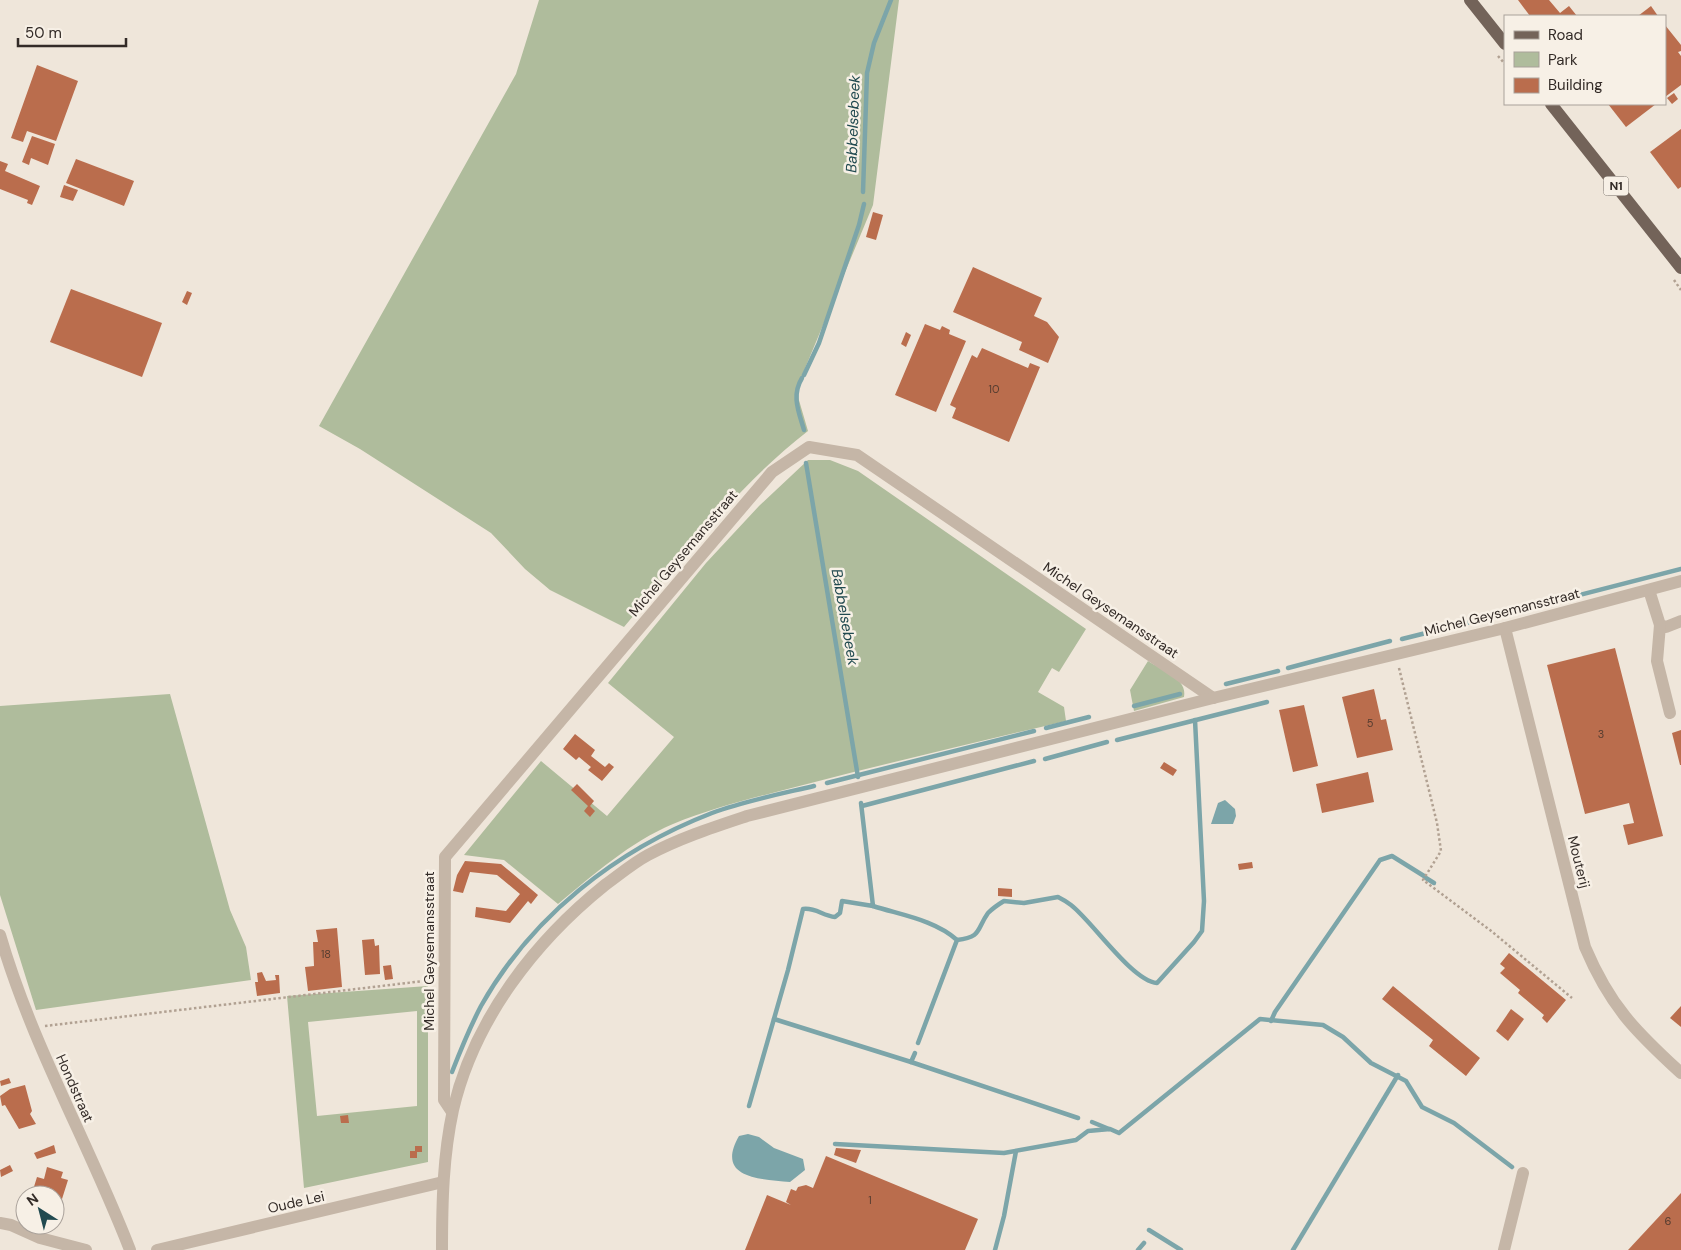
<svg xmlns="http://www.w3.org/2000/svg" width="1681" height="1250" font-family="'DM Sans',sans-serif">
	<rect width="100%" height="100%" fill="#efe6da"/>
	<g fill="#afbc9c" fill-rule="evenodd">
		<path d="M 539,0 L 899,0 L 873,205 L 796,390 L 808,431 C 737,486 682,559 624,627 L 550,590 L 525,569 L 491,533 L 360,449 L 319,426 L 516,74 Z"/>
		<path d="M 808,460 L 830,460 L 858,471 L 1086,629 L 1059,672 L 1052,668 L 1038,692 L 1064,707 L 1066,721 C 981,741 896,761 811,783 C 765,795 717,806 673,824 C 630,842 593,875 558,904 L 504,860 L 464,855 L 541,761 L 607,816 L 674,737 L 608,683 L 706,563 L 759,506 Z"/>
		<path d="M 1148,661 C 1162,670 1188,679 1184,697 L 1134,711 L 1130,690 Z"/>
		<path d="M 170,694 L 230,910 L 246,947 L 251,980 L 36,1010 L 0,895 L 0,706 Z"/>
		<path d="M 428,986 L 428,1162 L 304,1188 L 287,996 ZM 417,1011 L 417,1106 L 317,1116 L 308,1022 Z"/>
	</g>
	<g fill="#7ca5a9">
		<path d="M 1225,800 L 1235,809 L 1236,816 L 1233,824 L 1211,824 L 1218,803 Z"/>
		<path d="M 748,1134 L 759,1137 L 774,1148 L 803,1159 L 805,1170 L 790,1182 C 759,1179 715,1178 739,1136 Z"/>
	</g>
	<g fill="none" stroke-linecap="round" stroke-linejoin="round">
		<g stroke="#7ca5a9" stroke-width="4.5">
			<path d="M 863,192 L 867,73 L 874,43 L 891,0"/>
			<path d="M 804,375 L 819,343 L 859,225 L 864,204"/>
			<path d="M 802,378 C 791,396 799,412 804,430"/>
			<path d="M 806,463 L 858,777"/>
			<path d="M 1482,620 L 1681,569"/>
			<path d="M 1402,639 L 1470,622"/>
			<path d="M 1288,668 L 1390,641"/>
			<path d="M 1226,684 L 1278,671"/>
			<path d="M 1134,706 L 1180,694"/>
			<path d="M 1046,728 L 1089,717"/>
			<path d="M 1117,740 L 1267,702"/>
			<path d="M 1045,759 L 1107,742"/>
			<path d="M 827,783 L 1034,731"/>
			<path d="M 862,806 L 1034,761"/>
			<path d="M 1426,878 L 1434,883"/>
			<path d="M 873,906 C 901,915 935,920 957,940 L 918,1043"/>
			<path d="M 957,940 C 982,937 976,930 988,913 C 992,909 999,904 1004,901 L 1024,903 L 1058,897 C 1062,899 1067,902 1071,905 C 1092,921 1132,981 1157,983 L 1194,942 L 1202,931 L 1204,901 L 1195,720"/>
			<path d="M 774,1019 L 911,1062 L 915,1053"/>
			<path d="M 1271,1021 L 1275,1012 L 1380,860 L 1392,856 L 1424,876"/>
			<path d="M 911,1062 L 1078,1118"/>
			<path d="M 452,1072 C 461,1049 470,1027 481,1006 C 532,916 616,850 712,813 C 744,801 780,794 814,786"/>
			<path d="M 749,1106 L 788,970 L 803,909 C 815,907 823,916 835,917 L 840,913 L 842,901 L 873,906 L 861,803"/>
			<path d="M 1092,1122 L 1109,1129"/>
			<path d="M 835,1144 L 1004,1153 L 1076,1140 L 1088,1131 L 1110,1129 L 1119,1133 L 1260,1019 L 1323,1025 L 1343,1037 L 1371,1063 L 1406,1081 L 1422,1107 L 1454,1123 L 1512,1167"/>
			<path d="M 1149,1230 L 1181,1250"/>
			<path d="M 995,1250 L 1004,1216 L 1016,1151"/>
			<path d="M 1138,1250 L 1144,1243"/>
			<path d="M 1293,1250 L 1398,1075"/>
		</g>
	</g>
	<g fill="#ba6d4d">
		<path d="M 1518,0 L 1549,0 L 1560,13 L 1569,6 L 1577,16 L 1530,16 Z"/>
		<path d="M 1651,6 L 1658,16 L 1638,16 Z"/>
		<path d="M 1665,25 L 1681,45 L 1681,51 L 1678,52 L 1681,56 L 1681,85 L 1665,97 Z"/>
		<path d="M 37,65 L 78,81 L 56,141 L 27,131 L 23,142 L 11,138 Z"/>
		<path d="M 1674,93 L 1678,99 L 1672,104 L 1667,98 Z"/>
		<path d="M 1608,104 L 1656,104 L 1626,127 Z"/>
		<path d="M 1681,129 L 1681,187 L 1678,189 L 1650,152 Z"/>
		<path d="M 32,136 L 55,144 L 48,165 L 31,158 L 29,165 L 22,162 Z"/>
		<path d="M 76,159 L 134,181 L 124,206 L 66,183 Z"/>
		<path d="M 0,161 L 8,164 L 5,171 L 40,186 L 32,205 L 27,203 L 28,200 L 0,189 Z"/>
		<path d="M 64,185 L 78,190 L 73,201 L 60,197 Z"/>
		<path d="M 873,212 L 883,215 L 876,240 L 866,237 Z"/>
		<path d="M 973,267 L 1042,298 L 1034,316 L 1047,322 L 1059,337 L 1048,363 L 1019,350 L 1022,342 L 953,312 Z"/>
		<path d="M 71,289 L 162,323 L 142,377 L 50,342 Z"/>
		<path d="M 187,291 L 192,293 L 187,305 L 182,302 Z"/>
		<path d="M 925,324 L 940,330 L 942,326 L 950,330 L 949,334 L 966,341 L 936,412 L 895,395 Z"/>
		<path d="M 906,332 L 911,335 L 906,347 L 901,344 Z"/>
		<path d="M 982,348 L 1028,368 L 1030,363 L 1040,367 L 1009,442 L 952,418 L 956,408 L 950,405 L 972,355 L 977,358 Z"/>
		<path d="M 1615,648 L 1663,836 L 1628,845 L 1623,825 L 1634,823 L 1629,803 L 1585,814 L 1547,665 Z"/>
		<path d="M 1374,689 L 1381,720 L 1386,719 L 1393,750 L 1357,758 L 1342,697 Z"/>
		<path d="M 1304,705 L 1318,766 L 1293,772 L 1279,710 Z"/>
		<path d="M 1681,730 L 1681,765 L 1680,765 L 1672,733 Z"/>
		<path d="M 575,734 L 595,750 L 591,756 L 605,767 L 609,763 L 614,767 L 602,781 L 588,770 L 591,767 L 579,757 L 576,760 L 563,749 Z"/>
		<path d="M 1164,762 L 1177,770 L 1173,776 L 1160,768 Z"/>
		<path d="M 1368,772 L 1374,802 L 1322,813 L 1316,784 Z"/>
		<path d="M 577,784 L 594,801 L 590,806 L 595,811 L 590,817 L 584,811 L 588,806 L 571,790 Z"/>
		<path d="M 465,861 L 501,864 L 538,895 L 531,904 L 528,901 L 510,923 L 475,917 L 476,907 L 506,911 L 520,894 L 497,875 L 470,872 L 463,893 L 453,891 L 457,875 Z"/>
		<path d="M 1252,862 L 1253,868 L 1239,870 L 1238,864 Z"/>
		<path d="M 998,888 L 1012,889 L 1012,897 L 998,896 Z"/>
		<path d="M 337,928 L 342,987 L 308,991 L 305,967 L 314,966 L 313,942 L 318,942 L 316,930 Z"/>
		<path d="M 374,939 L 375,946 L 379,945 L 380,974 L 365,975 L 362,940 Z"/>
		<path d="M 1509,953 L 1566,1000 L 1547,1023 L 1542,1018 L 1544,1015 L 1518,993 L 1520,990 L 1500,973 L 1505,968 L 1500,964 Z"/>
		<path d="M 391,965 L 393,979 L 385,980 L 383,966 Z"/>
		<path d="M 262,972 L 266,981 L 276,980 L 275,975 L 279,975 L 280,993 L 257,996 L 255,982 L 258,982 L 257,973 Z"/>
		<path d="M 1393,986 L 1480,1058 L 1466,1076 L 1429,1046 L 1433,1040 L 1382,999 Z"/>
		<path d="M 1681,1006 L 1681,1027 L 1670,1018 Z"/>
		<path d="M 1511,1009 L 1524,1019 L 1508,1041 L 1496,1031 Z"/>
		<path d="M 9,1078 L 11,1083 L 1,1086 L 0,1081 Z"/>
		<path d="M 25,1085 L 32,1111 L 30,1114 L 36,1124 L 19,1129 L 5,1105 L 2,1106 L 0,1096 L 10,1089 Z"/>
		<path d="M 348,1115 L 349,1123 L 341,1123 L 340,1116 Z"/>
		<path d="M 54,1145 L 56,1153 L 37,1159 L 34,1153 Z"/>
		<path d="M 415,1146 L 422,1146 L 422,1152 L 417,1152 L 417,1158 L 410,1158 L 410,1151 L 415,1151 Z"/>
		<path d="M 836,1148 L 861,1150 L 856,1163 L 834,1155 Z"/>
		<path d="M 826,1156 L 978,1219 L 965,1250 L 745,1250 L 767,1195 L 791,1205 L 786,1202 L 791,1189 L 796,1191 L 798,1187 L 806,1185 L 813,1188 Z"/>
		<path d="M 10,1165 L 13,1171 L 1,1177 L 0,1170 Z"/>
		<path d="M 47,1167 L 63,1172 L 61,1178 L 68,1180 L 62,1199 L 59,1198 L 55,1209 L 55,1195 L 39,1195 L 40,1193 L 33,1190 L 37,1177 L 44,1179 Z"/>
		<path d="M 1681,1193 L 1681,1250 L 1628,1250 Z"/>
	</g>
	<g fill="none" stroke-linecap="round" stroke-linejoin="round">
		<g stroke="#b1a192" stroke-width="2.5" stroke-dasharray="2.5 2.5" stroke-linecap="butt">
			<path d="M 1498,56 L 1505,64"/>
			<path d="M 1674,280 L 1681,290"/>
			<path d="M 1399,668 L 1437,823 L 1441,851 L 1423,880 L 1490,930 L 1572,998"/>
			<path d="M 45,1026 L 432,980"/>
		</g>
		<g stroke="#c5b6a7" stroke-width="12">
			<path d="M 1649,590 L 1660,625 L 1666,627 L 1681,621"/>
			<path d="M 1660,625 L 1657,661 L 1670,713"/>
			<path d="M 1505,628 L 1585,947 C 1610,1006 1635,1031 1681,1073"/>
			<path d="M 0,935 C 32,1045 89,1144 130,1250"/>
			<path d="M 452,1112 L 444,1100 L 445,857 L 772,472 L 809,447 L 857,455 L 1213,698"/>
			<path d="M 0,1223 L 11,1225 L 40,1238 L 86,1250"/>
			<path d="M 157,1250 L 443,1182"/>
			<path d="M 442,1250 C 442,1203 443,1156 453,1110 C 474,1020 534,942 605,885 C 619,875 633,863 648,855 C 680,838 714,827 747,816 L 1213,698 L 1505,628 L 1681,581"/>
			<path d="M 1504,1250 L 1523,1173"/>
		</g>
		<g stroke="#736359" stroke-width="12">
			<path d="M 1470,0 L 1505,44"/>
			<path d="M 1551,104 L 1681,268"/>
		</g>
	</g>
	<g text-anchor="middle" stroke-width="5" stroke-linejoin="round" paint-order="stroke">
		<g font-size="11" fill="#553c30">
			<text x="994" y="393">10</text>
			<text x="1370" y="727">5</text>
			<text x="1601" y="738">3</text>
			<text x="326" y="958">18</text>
			<text x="870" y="1204">1</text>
			<text x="1668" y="1225">6</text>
		</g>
		<rect fill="#f7f0e6" stroke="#6e6660" stroke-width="1" x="1603.5" y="176.5" width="25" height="19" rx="4"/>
		<g font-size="12" font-weight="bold" fill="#332b27">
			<text x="1616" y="190">N1</text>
		</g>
		<g font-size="14" fill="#332b27" stroke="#f7f0e6">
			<text transform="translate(683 553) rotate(-50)" y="5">Michel Geysemansstraat</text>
			<text transform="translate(1111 610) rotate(34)" y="5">Michel Geysemansstraat</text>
			<text transform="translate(1502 612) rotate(-14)" y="5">Michel Geysemansstraat</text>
			<text transform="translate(1579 862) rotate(76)" y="5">Mouterij</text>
			<text transform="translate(429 951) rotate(-90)" y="5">Michel Geysemansstraat</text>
			<text transform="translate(75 1088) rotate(66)" y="5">Hondstraat</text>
			<text transform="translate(296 1202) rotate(-13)" y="5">Oude Lei</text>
		</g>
		<g font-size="15" font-style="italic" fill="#214a50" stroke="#f7f0e6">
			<text transform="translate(853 124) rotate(-88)" y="5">Babbelsebeek</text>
			<text transform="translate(845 617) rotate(80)" y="5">Babbelsebeek</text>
		</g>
	</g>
	<rect x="1504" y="15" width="162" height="90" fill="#f7f0e6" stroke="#a9a19a"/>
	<rect x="1514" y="31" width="25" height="8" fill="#736359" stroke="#a9a19a"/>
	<text x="1548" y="40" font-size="15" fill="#332b27">Road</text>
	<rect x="1514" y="52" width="25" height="15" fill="#afbc9c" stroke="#a9a19a"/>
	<text x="1548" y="65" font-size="15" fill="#332b27">Park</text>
	<rect x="1514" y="78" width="25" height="15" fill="#ba6d4d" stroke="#a9a19a"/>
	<text x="1548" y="90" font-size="15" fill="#332b27">Building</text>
	<g transform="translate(40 1210) rotate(324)"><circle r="24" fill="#f7f0e6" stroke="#a9a19a"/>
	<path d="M0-4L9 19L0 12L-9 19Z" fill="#214a50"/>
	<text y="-8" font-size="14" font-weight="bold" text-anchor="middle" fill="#332b27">N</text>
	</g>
	<path d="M18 38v8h108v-8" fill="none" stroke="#332b27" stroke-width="2.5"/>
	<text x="25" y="38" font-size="15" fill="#332b27" stroke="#f7f0e6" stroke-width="4" paint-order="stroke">50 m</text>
</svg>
